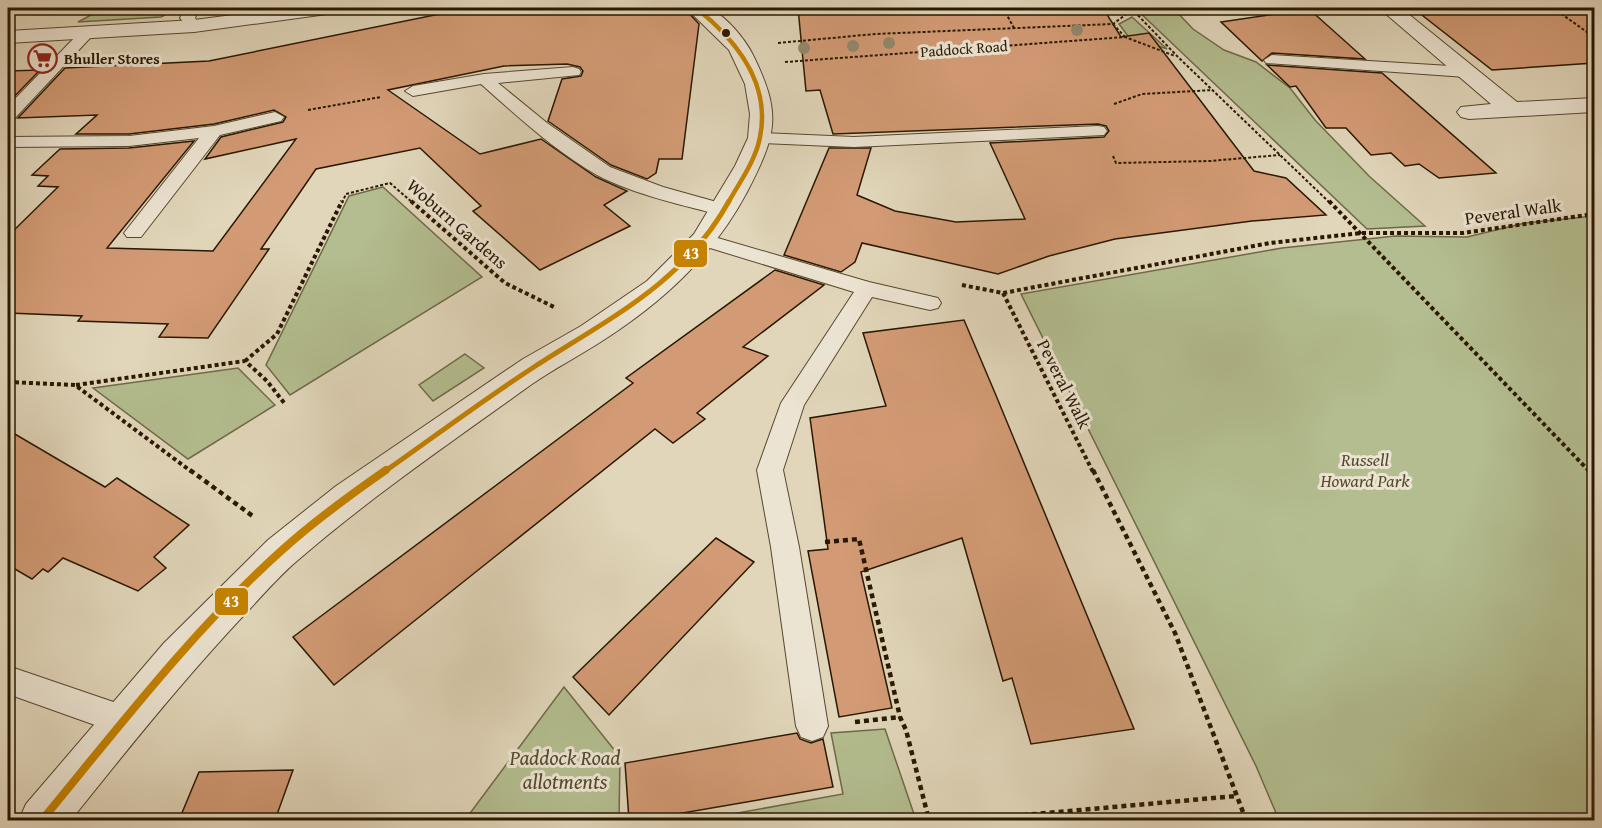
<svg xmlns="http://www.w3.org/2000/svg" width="1602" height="828" font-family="'Gentium Book Plus',serif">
	<rect width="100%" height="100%" fill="#e1d6ba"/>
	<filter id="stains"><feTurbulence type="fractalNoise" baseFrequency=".00333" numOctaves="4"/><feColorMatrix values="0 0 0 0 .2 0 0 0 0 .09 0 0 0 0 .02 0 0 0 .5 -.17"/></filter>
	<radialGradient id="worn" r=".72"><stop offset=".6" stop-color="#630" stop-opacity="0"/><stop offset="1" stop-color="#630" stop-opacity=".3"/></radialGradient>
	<g fill="#b3bd8f" stroke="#6e6a48" stroke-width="1.5">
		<path d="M 104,8 L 178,8 L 161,17 L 78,22 Z"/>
		<path d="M 1135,8 L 1173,8 L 1193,29 L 1224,50 L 1256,62 L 1290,88 L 1315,120 L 1369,176 L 1425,226 L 1367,229 Z"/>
		<path d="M 1132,17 L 1167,49 L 1128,36 L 1119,24 Z"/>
		<path d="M 383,187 L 482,277 L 290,395 L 266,365 L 349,196 Z"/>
		<path d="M 1594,216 L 1594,820 L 1279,820 L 1256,766 L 1021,294 L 1282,248 L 1395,236 L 1467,237 L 1525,223 Z"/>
		<path d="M 465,354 L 484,368 L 433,401 L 419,385 Z"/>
		<path d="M 238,368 L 275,405 L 188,459 L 93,388 Z"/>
		<path d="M 564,687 L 620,757 L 619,820 L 465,820 Z"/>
		<path d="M 885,729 L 916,820 L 699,820 L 843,794 L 831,733 Z"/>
	</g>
	<g fill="#d39b75" stroke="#291801" stroke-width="1.5">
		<path d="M 469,8 L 684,8 L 699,24 L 682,159 L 659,159 L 656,173 L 647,179 L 611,165 L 548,121 L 562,79 L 581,76 L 583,71 L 580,67 L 567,64 L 504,66 L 388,90 L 480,154 L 541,139 L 596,177 L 627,191 L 604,205 L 630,226 L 540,270 L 473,211 L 481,206 L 420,148 L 316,169 L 261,249 L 269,249 L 208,338 L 159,337 L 168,324 L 78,321 L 82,316 L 8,313 L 8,236 L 58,187 L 38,186 L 48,176 L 32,175 L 60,149 L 129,148 L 194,141 L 107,248 L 213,251 L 296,139 L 205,159 L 221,137 L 283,122 L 286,117 L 274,110 L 214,124 L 129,134 L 76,134 L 97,115 L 18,118 L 65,68 L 209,61 Z"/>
		<path d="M 798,8 L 1103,8 L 1121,37 L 1149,33 L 1254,171 L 1286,178 L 1326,215 L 1252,221 L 1115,239 L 1049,256 L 998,274 L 862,243 L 855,262 L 841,272 L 784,255 L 829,148 L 871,148 L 857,195 L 895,211 L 956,222 L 1025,219 L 990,143 L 1104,137 L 1109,131 L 1106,126 L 1098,124 L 833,134 L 820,90 L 806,91 Z"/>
		<path d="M 1413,8 L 1594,8 L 1594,63 L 1492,70 Z"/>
		<path d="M 1309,9 L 1365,59 L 1272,53 L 1262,61 L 1221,22 Z"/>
		<path d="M 1267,65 L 1382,73 L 1496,173 L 1439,178 L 1419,164 L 1405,166 L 1391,153 L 1371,155 L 1346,128 L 1326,128 L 1296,86 L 1290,87 Z"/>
		<path d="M 40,70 L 8,103 L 8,71 Z"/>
		<path d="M 775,270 L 824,285 L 743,347 L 768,356 L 697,413 L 705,419 L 673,443 L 655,429 L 334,685 L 293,637 L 633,383 L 626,378 Z"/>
		<path d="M 964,320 L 995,393 L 1134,729 L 1031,744 L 1012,678 L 1003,681 L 962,538 L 861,572 L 892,708 L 839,717 L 808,551 L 828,549 L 810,418 L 886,406 L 863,333 Z"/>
		<path d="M 8,430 L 105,487 L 117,478 L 189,525 L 154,557 L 166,568 L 138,591 L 63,558 L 48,572 L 43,569 L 32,579 L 8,565 Z"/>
		<path d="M 716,538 L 754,562 L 609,715 L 573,677 Z"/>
		<path d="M 797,733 L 800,739 L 811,743 L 823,739 L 833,787 L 642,820 L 629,820 L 625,763 Z"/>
		<path d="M 293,770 L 275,820 L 179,820 L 199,772 Z"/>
	</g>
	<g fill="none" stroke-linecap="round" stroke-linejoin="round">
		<defs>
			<g id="service">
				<path d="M 185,8 L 199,8 L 195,18 L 201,26 L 199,29 L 189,29 L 180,18 Z"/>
				<path d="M 86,29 L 94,34 L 91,37 L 14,119 L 8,120 L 8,106 L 81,31 Z"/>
				<path d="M 1272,55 L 1466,67 L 1474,72 L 1466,77 L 1266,63 L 1264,60 Z"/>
				<path d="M 573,67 L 579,69 L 581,72 L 579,75 L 498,83 L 547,123 L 610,167 L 663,187 L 731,206 L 734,210 L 731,214 L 724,216 C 683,205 635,195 597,175 C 555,151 517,116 481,84 L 413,96 L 405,91 L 413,86 L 484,74 Z"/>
				<path d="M 275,112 L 284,117 L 281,121 L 220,135 L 141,237 L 127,237 L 124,233 L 199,138 L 129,146 L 8,147 L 8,137 L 129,136 L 214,126 Z"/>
				<path d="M 1098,126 L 1104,127 L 1107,131 L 1104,135 L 854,147 L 760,143 L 751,138 L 760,133 L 854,137 Z"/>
				<path d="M 704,234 L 869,282 L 938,298 L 941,303 L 938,308 L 930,310 L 872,297 L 804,405 L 783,470 L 799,547 L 828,726 L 823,737 L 812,741 L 801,737 L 796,726 L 771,547 L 757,470 L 781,403 L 854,292 L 697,244 L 694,240 L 697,236 Z"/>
				<path d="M 8,666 L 134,709 L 139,720 L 134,731 L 123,735 L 8,694 Z"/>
			</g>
			<g id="minor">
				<path d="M 286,8 L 337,8 L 334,12 L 327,14 L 194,32 L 8,43 L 8,31 L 194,20 Z"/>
				<path d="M 686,8 C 692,7 703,6 709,8 C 726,16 745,39 753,55 C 782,114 777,134 747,192 C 713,256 663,302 602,341 C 579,356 555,368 532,384 C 453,441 372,496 298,560 C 279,576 262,596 245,614 C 183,680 127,750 71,820 L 19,820 L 26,804 L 164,643 L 268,540 L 336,486 L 523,359 L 581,326 L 647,281 L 694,234 L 735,166 L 748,138 L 750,114 L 745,84 L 729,50 Z"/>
				<path d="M 1379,8 L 1401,8 L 1517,102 L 1594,98 L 1594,112 L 1469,119 L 1461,117 L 1457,112 L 1461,107 L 1491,104 Z"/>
			</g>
		</defs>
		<use href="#service" stroke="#57482f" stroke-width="2"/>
		<use href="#minor" stroke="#57482f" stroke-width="2"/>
		<g stroke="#291801" stroke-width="2" stroke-dasharray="3 2" stroke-linecap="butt">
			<path d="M 1003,8 L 1014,28"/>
			<path d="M 1131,8 L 1178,57 L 1330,203"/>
			<path d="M 1553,8 L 1594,37"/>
			<path d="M 1113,24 L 1125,37"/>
			<path d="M 778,43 L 875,34 L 1113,24 L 1132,10"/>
			<path d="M 785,62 L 1125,37 L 1175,56"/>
			<path d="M 1114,104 L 1142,94 L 1213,90"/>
			<path d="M 308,110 L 381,97"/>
			<path d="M 1113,156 L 1116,163 L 1210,161 L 1280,155"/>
			<path d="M 342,203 L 346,194 L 390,183 L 413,203"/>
		</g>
		<g stroke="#291801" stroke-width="4" stroke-dasharray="4 3" stroke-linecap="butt">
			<path d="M 411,201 L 505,283 L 556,308"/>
			<path d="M 1329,201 L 1590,472"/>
			<path d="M 962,285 L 1003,293 L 1270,243 L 1362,233 L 1463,233 L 1594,214"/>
			<path d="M 1003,293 L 1093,472"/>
			<path d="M 245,361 L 277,334 L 342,201"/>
			<path d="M 8,382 L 75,385 L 192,472"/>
			<path d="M 76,385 L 245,361 L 267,381 L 285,404"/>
		</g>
		<g stroke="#291801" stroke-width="4.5" stroke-dasharray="5 4" stroke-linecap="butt">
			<path d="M 190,470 L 254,517"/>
			<path d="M 1093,470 L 1175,633 L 1246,820"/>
			<path d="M 1588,470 L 1594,476"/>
			<path d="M 825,542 L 859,539 L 900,717 L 906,730 L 929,820"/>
			<path d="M 855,722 L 900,717"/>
			<path d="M 969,820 L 1236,796"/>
		</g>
		<use href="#service" fill="#ece4d2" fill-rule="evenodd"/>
		<use href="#minor" fill="#ece4d2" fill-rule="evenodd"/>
		<defs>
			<path id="bus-1-far2" d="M 696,8 C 735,39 771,83 760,137 C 756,160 739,183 728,203"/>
			<path id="bus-1-far1" d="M 384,472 C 434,437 483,400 534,367 C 608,319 684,283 729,201"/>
			<path id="bus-1" d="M 42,820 C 118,728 192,631 281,551 C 314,521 350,495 386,470"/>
		</defs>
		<use href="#bus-1-far2" stroke="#ece4d2" stroke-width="8"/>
		<use href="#bus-1-far1" stroke="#ece4d2" stroke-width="9"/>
		<use href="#bus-1" stroke="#ece4d2" stroke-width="12"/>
		<use href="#bus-1-far2" stroke="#c48200" stroke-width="4.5"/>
		<use href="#bus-1-far1" stroke="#c48200" stroke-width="5"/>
		<use href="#bus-1" stroke="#c48200" stroke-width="8"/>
	</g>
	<g fill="#92896c">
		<circle cx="1077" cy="30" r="6"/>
		<circle cx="889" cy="43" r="6"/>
		<circle cx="853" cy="46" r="6"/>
		<circle cx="804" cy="48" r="6"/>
	</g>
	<defs>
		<symbol id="supermarket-ring" viewBox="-11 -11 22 22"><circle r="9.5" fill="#ece4d2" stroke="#8f2418" stroke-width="1.5"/><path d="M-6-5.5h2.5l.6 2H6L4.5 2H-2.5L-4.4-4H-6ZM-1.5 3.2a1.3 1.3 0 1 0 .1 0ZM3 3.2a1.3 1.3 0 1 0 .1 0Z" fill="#8f2418"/></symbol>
	</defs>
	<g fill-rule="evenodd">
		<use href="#supermarket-ring" x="26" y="42" width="33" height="33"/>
	</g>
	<circle fill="#291801" stroke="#ece4d2" stroke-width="2" cx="726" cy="33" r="5"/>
	<g text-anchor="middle" stroke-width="6" stroke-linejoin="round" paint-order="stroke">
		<g font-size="15" fill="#291801" stroke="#ece4d2">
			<text transform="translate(964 49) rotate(-4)" y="5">Paddock Road</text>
		</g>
		<g font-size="15" font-weight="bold" fill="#291801" stroke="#ece4d2" text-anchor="start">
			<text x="64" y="64">Bhuller Stores</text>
		</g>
		<g font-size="18" fill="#291801" stroke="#ece4d2">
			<text transform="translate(1513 212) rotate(-8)" y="6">Peveral Walk</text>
			<text transform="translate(457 224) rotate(41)" y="6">Woburn Gardens</text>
			<text transform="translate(1064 384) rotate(63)" y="6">Peveral Walk</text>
		</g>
		<g font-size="18" font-style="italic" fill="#524a2c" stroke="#ece4d2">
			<text x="1365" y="466">Russell<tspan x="1365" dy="21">Howard Park</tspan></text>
		</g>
		<g font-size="21" font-style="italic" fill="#524a2c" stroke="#ece4d2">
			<text x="565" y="765">Paddock Road<tspan x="565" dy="24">allotments</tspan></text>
		</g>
	</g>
	<g stroke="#ece4d2" stroke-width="2">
		<rect x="673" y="239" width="35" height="29" rx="6" fill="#c48200"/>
		<rect x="214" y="587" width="35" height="29" rx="6" fill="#c48200"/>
	</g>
	<g font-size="16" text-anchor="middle" font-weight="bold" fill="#fff">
		<text x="691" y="259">43</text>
		<text x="231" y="607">43</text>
	</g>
	<rect width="1602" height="828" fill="none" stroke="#e1d6ba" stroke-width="30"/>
	<rect x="9" y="9" width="1584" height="810" fill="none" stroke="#291801" stroke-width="3"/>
	<rect x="15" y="15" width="1572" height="798" fill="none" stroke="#291801" stroke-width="1.5"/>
	<rect width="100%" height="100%" filter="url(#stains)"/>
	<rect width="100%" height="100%" fill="url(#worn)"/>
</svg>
